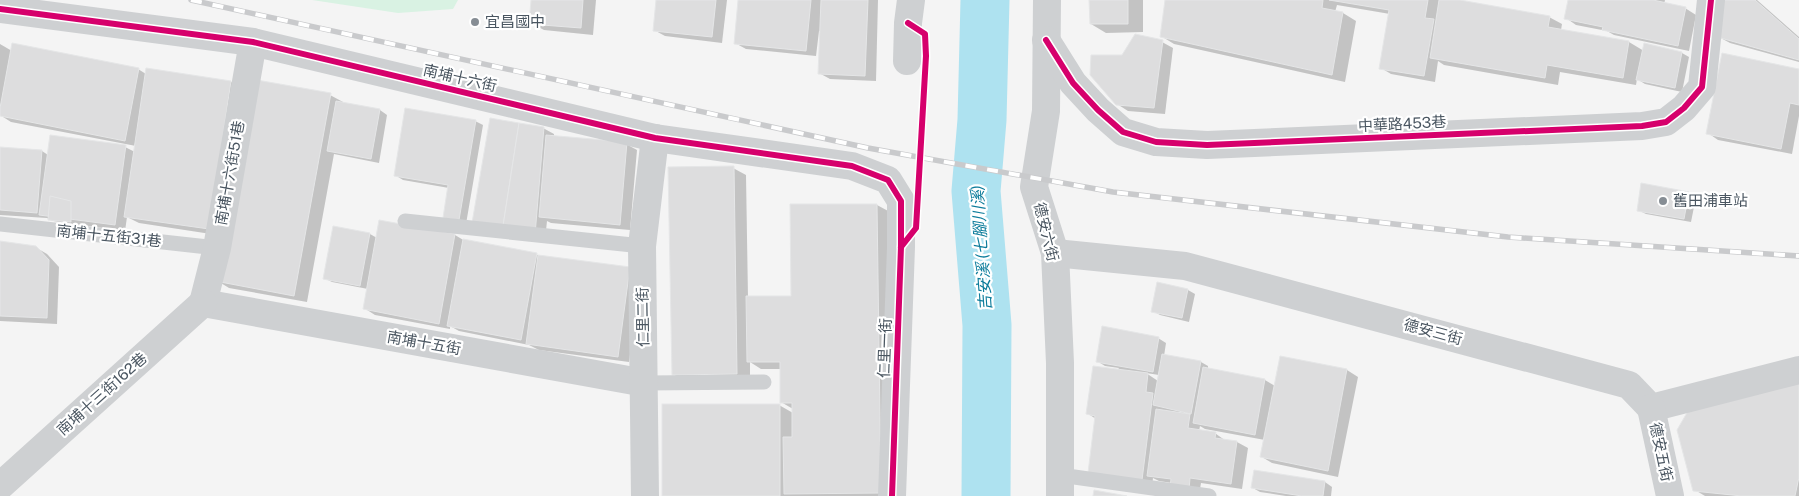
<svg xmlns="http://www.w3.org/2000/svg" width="1799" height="496" font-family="'Public Sans','Noto Sans TC',sans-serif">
	<rect width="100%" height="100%" fill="#f4f4f4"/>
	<path fill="#d9f2e3" d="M 312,0 L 458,0 L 453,9 L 398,13 Z"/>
	<g fill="#0003" fill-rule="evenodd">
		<path d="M 533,0 L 596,0 L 593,35 L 544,30 L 531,23 Z"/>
		<path d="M 658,0 L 727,0 L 722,43 L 665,36 L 654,30 Z"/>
		<path d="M 739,0 L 878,0 L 876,81 L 830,79 L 819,73 L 821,31 L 819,31 L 816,56 L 746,49 L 735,43 Z"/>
		<path d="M 1091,0 L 1143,0 L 1143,32 L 1106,33 L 1091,24 Z"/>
		<path d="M 1166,0 L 1453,0 L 1549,17 L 1562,24 L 1561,30 L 1629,42 L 1644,51 L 1682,53 L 1689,57 L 1682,92 L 1645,84 L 1637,79 L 1636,85 L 1560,72 L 1558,85 L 1444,65 L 1438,61 L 1435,82 L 1391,74 L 1381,68 L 1390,14 L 1337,5 L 1335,12 L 1343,13 L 1356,21 L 1345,82 L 1174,44 L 1161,36 Z"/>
		<path d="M 1570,0 L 1665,0 L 1664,4 L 1685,8 L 1696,15 L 1689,51 L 1614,35 L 1607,31 L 1576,25 L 1566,18 Z"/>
		<path d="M 1722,0 L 1757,0 L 1799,37 L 1799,62 L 1730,43 L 1719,37 Z"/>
		<path d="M 1162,42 L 1173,48 L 1165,114 L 1128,111 L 1117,104 L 1123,56 Z"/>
		<path d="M 0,44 L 12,51 L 138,69 L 146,74 L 231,82 L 244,89 L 330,95 L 343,102 L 343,104 L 380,110 L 387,115 L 379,163 L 334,154 L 307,302 L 229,288 L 216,280 L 224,236 L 139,223 L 127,217 L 125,231 L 53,221 L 47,218 L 0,215 L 0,148 L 42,151 L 48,155 L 125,147 L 135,152 L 136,146 L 11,122 L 0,115 Z"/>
		<path d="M 1799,70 L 1799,116 L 1792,154 L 1718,140 L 1708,133 Z"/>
		<path d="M 475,121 L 483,125 L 466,224 L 452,221 L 449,188 L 403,180 L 395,175 Z"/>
		<path d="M 543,128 L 554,134 L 554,137 L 626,144 L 637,150 L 630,230 L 551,223 L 547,221 L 545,240 L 515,232 Z"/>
		<path d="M 733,168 L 746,175 L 748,298 L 792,298 L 791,205 L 877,205 L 890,212 L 893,496 L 664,496 L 779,405 L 793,413 L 793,409 L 781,402 L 781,369 L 761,369 L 750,362 L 750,381 L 686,382 L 673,374 Z"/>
		<path d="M 1688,193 L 1696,197 L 1691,222 L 1646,214 L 1638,210 Z"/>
		<path d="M 370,234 L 377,238 L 455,235 L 465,241 L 536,254 L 541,257 L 640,275 L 629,362 L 539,350 L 529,345 L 459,331 L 450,326 L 450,329 L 375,315 L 364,308 L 368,289 L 332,282 L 324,278 Z"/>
		<path d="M 0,242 L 35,247 L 47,254 L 59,267 L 57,324 L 0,321 Z"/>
		<path d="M 1188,290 L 1195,294 L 1189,322 L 1160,315 L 1153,311 Z"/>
		<path d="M 1158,338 L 1166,343 L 1164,356 L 1201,362 L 1208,366 L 1208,369 L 1265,380 L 1275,386 L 1281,357 L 1347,370 L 1358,377 L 1338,477 L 1272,463 L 1262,457 L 1265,440 L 1205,429 L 1200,426 L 1199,431 L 1211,432 L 1212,431 L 1226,441 L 1237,442 L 1248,448 L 1242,489 L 1201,483 L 1199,495 L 1172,483 L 1159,481 L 1153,478 L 1152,486 L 1100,478 L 1096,419 L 1087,413 L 1119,368 L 1105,366 L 1097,361 ZM 1146,373 L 1159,375 L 1158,381 Z"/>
		<path d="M 1799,382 L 1799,496 L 1705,496 L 1695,490 Z"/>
		<path d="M 1325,482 L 1332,487 L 1331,496 L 1286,496 L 1260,492 L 1253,488 Z"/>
	</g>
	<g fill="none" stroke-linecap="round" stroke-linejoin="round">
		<path stroke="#aee2f0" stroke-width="49" d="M 985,0 L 982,120 L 976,191 L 987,325 L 986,496"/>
	</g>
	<g fill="#ddddde" stroke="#e5e6e7">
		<path d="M 531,0 L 583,0 L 581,28 L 529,24 Z"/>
		<path d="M 656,0 L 716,0 L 712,37 L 653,31 Z"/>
		<path d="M 738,0 L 811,0 L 806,51 L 734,44 Z"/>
		<path d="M 821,0 L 868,0 L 865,76 L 818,74 Z"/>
		<path d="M 1089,0 L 1128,0 L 1128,24 L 1090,24 Z"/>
		<path d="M 1165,0 L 1323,0 L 1322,8 L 1343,12 L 1332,75 L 1160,37 Z"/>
		<path d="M 1329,0 L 1428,0 L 1425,18 L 1434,19 L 1424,76 L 1379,69 L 1389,10 Z"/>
		<path d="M 1439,0 L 1460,0 L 1550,16 L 1548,27 L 1629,41 L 1623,78 L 1547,65 L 1545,78 L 1430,58 Z"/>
		<path d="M 1568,0 L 1653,0 L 1686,7 L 1678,46 L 1602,30 L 1603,27 L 1564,19 Z"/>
		<path d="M 1721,0 L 1755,0 L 1799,39 L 1799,60 L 1717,37 Z"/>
		<path d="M 1135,34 L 1163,40 L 1154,108 L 1116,105 L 1090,75 L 1091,55 L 1122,55 Z"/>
		<path d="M 12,43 L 139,68 L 125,141 L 0,116 L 0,108 Z"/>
		<path d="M 1644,43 L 1682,52 L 1675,88 L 1636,80 Z"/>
		<path d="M 1722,53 L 1799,69 L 1799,105 L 1790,103 L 1781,149 L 1706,134 Z"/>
		<path d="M 146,68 L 231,81 L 209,229 L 124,217 Z"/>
		<path d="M 251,79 L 331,93 L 294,296 L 215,281 Z"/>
		<path d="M 336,101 L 380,109 L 371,159 L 327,151 Z"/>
		<path d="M 405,108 L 476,120 L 459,220 L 443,218 L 448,185 L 394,176 Z"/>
		<path d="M 490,118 L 519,123 L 503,226 L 472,223 Z"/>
		<path d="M 519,123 L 544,127 L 535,235 L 503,226 Z"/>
		<path d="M 50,135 L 126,145 L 115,225 L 39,215 Z"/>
		<path d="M 546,135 L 627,142 L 620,225 L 539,217 Z"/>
		<path d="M 0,147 L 42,150 L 37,213 L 0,210 Z"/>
		<path d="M 734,166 L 737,374 L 672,375 L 668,167 Z"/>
		<path d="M 1641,183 L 1689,192 L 1684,219 L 1637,211 Z"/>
		<path d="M 50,196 L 71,201 L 71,222 L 48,220 Z"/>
		<path d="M 790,204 L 877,204 L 881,493 L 784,494 L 783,437 L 792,437 L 792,403 L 780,403 L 780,362 L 747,362 L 746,296 L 791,296 Z"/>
		<path d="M 379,220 L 455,234 L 439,324 L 363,309 Z"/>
		<path d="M 333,226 L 370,233 L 360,286 L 323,279 Z"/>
		<path d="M 463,239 L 537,253 L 521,340 L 447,326 Z"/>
		<path d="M 0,241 L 36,246 L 49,260 L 47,318 L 0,316 Z"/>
		<path d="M 538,255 L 630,267 L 618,357 L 526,344 Z"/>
		<path d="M 1157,282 L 1188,289 L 1182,318 L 1151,312 Z"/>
		<path d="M 1102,326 L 1159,337 L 1153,372 L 1096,362 Z"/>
		<path d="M 1162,354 L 1201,361 L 1191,414 L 1153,405 Z"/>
		<path d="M 1280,356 L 1347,369 L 1328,471 L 1260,457 Z"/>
		<path d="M 1093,366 L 1148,373 L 1146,392 L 1153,393 L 1142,480 L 1088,473 L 1095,416 L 1086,414 Z"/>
		<path d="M 1203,367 L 1265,379 L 1255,435 L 1193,423 Z"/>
		<path d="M 1799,380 L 1799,477 L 1795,496 L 1742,496 L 1693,491 L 1677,430 L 1688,411 Z"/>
		<rect x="662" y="404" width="118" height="92"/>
		<path d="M 1156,409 L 1190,414 L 1188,428 L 1216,432 L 1215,438 L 1237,441 L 1231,484 L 1190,478 L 1189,490 L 1170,487 L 1171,479 L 1147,476 Z"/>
		<path d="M 1254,470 L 1325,481 L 1323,496 L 1302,496 L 1251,488 Z"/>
		<path d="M 1094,490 L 1127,496 L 1093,496 Z"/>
	</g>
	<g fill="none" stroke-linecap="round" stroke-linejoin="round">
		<g stroke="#ced0d2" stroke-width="15">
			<path d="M 405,221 L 642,246"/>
			<path d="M 0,224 L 217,248"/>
			<path d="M 645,383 L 764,382"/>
			<path d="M 1060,475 L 1209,496"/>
		</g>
		<g stroke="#ced0d2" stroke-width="28">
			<path d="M 1047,0 L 1046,111 L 1034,187 L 1055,253 L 1060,363 L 1060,496"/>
			<path d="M 0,9 L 253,42 L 655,138 L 852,166 L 888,180 L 901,201 L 901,247 L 892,496"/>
			<path d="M 1046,40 L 1073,83 L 1098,110 L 1123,132 L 1156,142 L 1207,145 L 1642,126 L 1666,122 L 1684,108 L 1702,87 L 1711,0"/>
			<path d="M 907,61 L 908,23 L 911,0"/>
			<path d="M 1055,253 L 1185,266 L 1629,385 L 1651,408 L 1799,370"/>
			<path d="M 203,303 L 645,383"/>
			<path d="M 203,303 L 217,248 L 253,42"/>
			<path d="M 1651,408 L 1670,496"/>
			<path d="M 0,486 L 203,303"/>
			<path d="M 645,496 L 642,246 L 655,138"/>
		</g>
		<defs>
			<path id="rail" d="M 191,0 L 868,148 L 1113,192 L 1508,237 L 1799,256"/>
		</defs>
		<use href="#rail" stroke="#c9cacc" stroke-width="5.5"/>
		<use href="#rail" stroke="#fff" stroke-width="4" stroke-dasharray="11" stroke-linecap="butt"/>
		<defs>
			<g id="cycleway">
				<path d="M 0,9 L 253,42 L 655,138 L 852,166 L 888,180 L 901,201 L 901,247 L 892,496"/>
				<path d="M 1046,40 L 1073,83 L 1098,110 L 1123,132 L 1156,142 L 1207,145 L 1642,126 L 1666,122 L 1684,108 L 1702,87 L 1711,0"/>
				<path d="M 901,247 L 916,228 L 926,56 L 925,34 L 908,23"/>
			</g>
		</defs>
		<use href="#cycleway" stroke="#fff" stroke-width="9"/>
		<use href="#cycleway" stroke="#d6006c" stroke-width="6"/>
	</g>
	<g fill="#868d94" stroke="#fff" stroke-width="2">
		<circle cx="475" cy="22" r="5"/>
		<circle cx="1663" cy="201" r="5"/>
	</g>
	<g text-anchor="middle" stroke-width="4.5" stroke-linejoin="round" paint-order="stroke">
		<g font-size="15" fill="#4a5661" stroke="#fff" text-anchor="start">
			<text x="485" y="27">宜昌國中</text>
			<text x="1673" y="206">舊田浦車站</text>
		</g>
		<g font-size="15" fill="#4a5661" stroke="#fff">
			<text transform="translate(460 78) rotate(13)" y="5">南埔十六街</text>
			<text transform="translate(1402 124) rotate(-3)" y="5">中華路453巷</text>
			<text transform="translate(230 173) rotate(-80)" y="5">南埔十六街51巷</text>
			<text transform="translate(1046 232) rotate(76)" y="5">德安六街</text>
			<text transform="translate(109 236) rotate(6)" y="5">南埔十五街31巷</text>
			<text transform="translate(643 317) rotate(-91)" y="5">仁里二街</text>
			<text transform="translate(1433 332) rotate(15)" y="5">德安三街</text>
			<text transform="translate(424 343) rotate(10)" y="5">南埔十五街</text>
			<text transform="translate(885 348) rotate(-88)" y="5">仁里一街</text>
			<text transform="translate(102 394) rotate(-42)" y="5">南埔十三街162巷</text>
			<text transform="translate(1661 452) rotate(78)" y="5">德安五街</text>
		</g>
		<g font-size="16" font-style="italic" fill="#0c7c9b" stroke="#fff">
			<text transform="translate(981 248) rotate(-94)" y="6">吉安溪 (七腳川溪)</text>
		</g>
	</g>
</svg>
